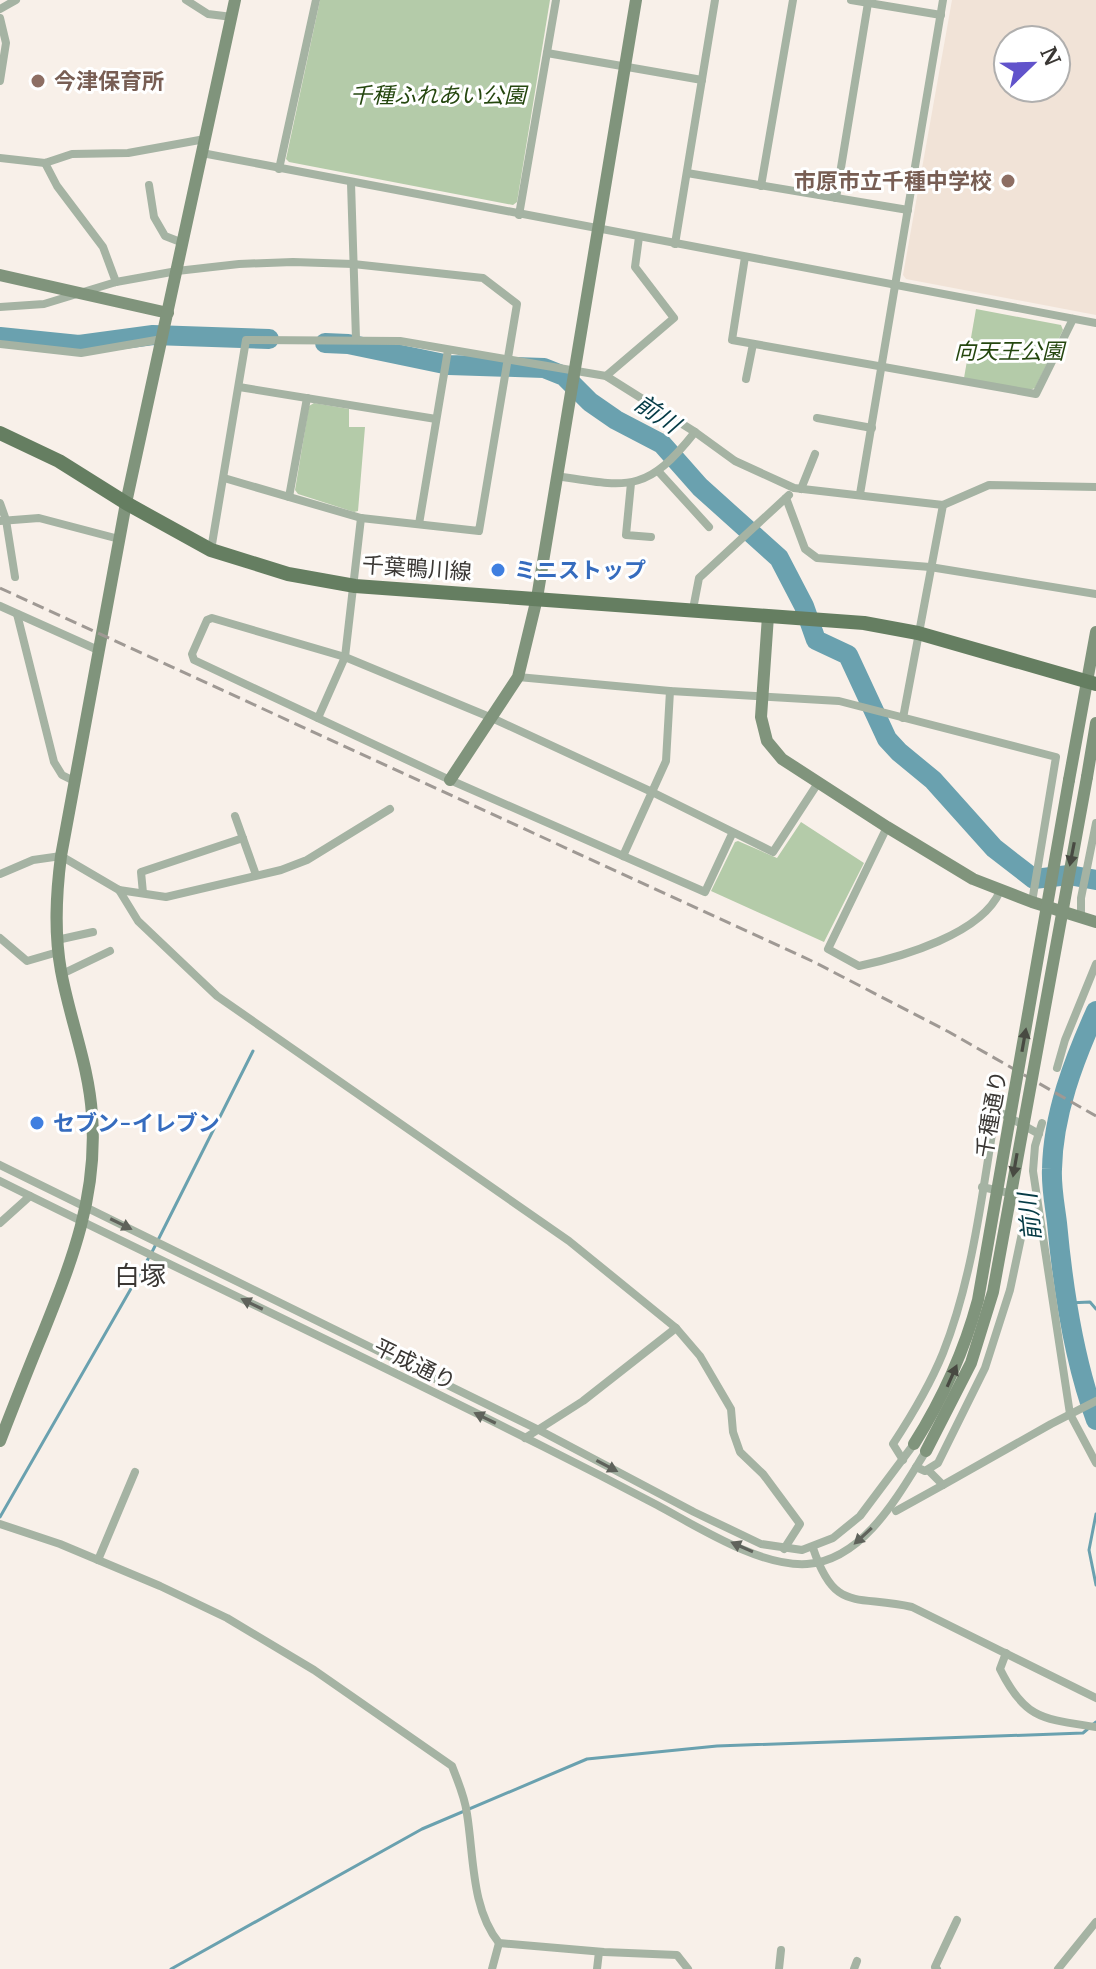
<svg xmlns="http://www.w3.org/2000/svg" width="1096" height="1969" font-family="Merriweather,'Noto Sans JP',serif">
	<rect width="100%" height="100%" fill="#f8f0e9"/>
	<path fill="#f1e3d7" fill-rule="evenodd" d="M 952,0 L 1096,0 L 1096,315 L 906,279 L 903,275 ZM 1008,40 L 1056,40 L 1056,88 L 1008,88 Z"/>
	<g fill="#b4cba9">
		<path d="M 320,0 L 550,0 L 517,202 L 513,205 L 289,162 L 286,159 Z"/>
		<path d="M 976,309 L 1061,325 L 1063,330 L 1035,388 L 1030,390 L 964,378 Z"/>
		<path d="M 314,403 L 349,409 L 349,427 L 365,427 L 358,511 L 354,512 L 298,494 L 295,490 L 309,406 Z"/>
		<path d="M 801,822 L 864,863 L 824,942 L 711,891 L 735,842 L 738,841 L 777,858 Z"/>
	</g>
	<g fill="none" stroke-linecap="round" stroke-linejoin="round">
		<g stroke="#6aa1af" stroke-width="3">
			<path d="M 1068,1303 L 1090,1302 L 1096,1309"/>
			<path d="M 1096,1514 L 1089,1550 L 1096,1585"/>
			<path d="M 0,1517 L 152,1252 L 253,1051"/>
			<path d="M 171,1969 L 422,1829 L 587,1759 L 717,1746 L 1083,1733 L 1096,1722"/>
		</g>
		<g stroke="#6aa1af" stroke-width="20">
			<path d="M 0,337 L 79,345 L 153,335 L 269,339"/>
			<path d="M 325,343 L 348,344 L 449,365 L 544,368 L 564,376 L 590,402 L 616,420 L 662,444 L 700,487 L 779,558 L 804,606 L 816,640 L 848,655 L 887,739 L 899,752 L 933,780 L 994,848 L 1034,879 L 1069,875 L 1096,880"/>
			<path d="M 1096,1011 C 1074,1060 1053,1114 1052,1169 C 1051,1187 1055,1206 1057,1223 C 1063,1288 1073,1358 1096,1420"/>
		</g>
		<g stroke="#a5b3a3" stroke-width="8">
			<path d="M 186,0 L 208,14 L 232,17"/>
			<path d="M 851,0 L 941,15"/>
			<path d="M 0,9 L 16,0"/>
			<path d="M 0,18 L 6,43 L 0,81"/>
			<path d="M 547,53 L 702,80"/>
			<path d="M 202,153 L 1096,323"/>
			<path d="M 0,158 L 45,163 L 72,154 L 128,153 L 205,139"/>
			<path d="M 45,163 L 57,186 L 103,247 L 116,282"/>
			<path d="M 279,169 L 316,0"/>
			<path d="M 687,173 L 908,210"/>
			<path d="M 351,183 L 356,339"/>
			<path d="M 149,185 L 154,217 L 165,236 L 183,243"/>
			<path d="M 761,186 L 793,0"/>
			<path d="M 836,198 L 868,3"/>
			<path d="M 519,215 L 556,0"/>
			<path d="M 675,244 L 715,0"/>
			<path d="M 745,257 L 732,340 L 1036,394 L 1073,319"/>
			<path d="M 0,307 L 44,304 L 116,282 L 177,271 L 239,264 L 293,262 L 353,264 L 483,278 L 517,304 L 479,531 L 361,518 L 224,478"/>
			<path d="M 0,344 L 81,353 L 162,339"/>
			<path d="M 606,376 L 674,318 L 635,267 L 639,237"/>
			<path d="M 746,379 L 753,344"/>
			<path d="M 239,387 L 436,419"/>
			<path d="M 817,418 L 872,428"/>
			<path d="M 658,471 L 709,527"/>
			<path d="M 556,476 C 628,487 646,494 695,432"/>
			<path d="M 631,483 L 626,535 L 651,537"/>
			<path d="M 801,489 L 815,454"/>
			<path d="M 860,494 L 943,0"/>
			<path d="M 289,497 L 307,398"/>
			<path d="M 786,498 L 805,549 L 817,558 L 930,567 L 1096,594"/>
			<path d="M 0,503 L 6,520 L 15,577"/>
			<path d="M 0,521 L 39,518 L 119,539"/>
			<path d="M 419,524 L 448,350"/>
			<path d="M 211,550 L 246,340 L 400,341 L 606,376 L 695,432 L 735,461 L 794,488 L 943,505 L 989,485 L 1096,487"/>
			<path d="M 0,606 L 98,650"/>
			<path d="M 693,609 L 699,578 L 789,495"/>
			<path d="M 17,614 L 54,762 L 62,775 L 74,781"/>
			<path d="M 518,677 L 670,691 L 839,701 L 1056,757 L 1032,902"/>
			<path d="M 318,718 L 345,657 L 361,518"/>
			<path d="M 903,718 L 943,505"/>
			<path d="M 235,816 L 256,875"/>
			<path d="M 887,827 L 828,949 L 859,966 C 901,957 982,934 1000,891"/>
			<path d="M 732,834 L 705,892 L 450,780 L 194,660 L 192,654 L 207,620 L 212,618 L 345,657 L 492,718 L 652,792 L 773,852 L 818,783"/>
			<path d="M 623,856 L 666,761 L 670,691"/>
			<path d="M 0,874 L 33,860 L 61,856 L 119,890 L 166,897 L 281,870 L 307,860 L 390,809"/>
			<path d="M 119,890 L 138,921 L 217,996 L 569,1241 L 676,1328 L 700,1356 L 731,1409 L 733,1432 L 740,1452 L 763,1474 L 800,1524 L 784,1549"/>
			<path d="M 143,893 L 141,872 L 243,838"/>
			<path d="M 1081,917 L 1081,898 L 1096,823"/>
			<path d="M 0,938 L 27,961 L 58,952"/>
			<path d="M 57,940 L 93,932"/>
			<path d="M 62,974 L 110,951"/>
			<path d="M 1057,1068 L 1065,1040 L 1096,964"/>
			<path d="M 996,1110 L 1039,1134"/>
			<path d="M 1042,1123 L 1035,1146 L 1033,1171 L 1070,1414 L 1096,1463"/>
			<path d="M 0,1165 L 539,1430 L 694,1512 L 761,1544 L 802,1550 L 833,1538 L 860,1516 L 914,1444"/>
			<path d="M 0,1181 C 181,1271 364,1356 544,1447 C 582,1466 619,1485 657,1505 C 698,1527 760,1567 807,1564 C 864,1560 899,1494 926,1451"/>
			<path d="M 0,1223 L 30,1196"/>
			<path d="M 525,1438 L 583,1401 L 676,1328"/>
			<path d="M 903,1460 L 893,1444 C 912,1415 930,1385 943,1353 C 974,1275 983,1186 997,1103"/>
			<path d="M 916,1467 L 925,1471 L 938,1463 L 985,1368 L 1010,1290 L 1029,1200 L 1027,1197 L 982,1187"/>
			<path d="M 928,1470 L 943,1485 L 1051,1424 L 1096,1401"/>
			<path d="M 896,1511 L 943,1485"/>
			<path d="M 0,1524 L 60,1544 L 160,1586 L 227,1618 L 314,1670 L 452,1766 C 458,1782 465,1797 467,1814 C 474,1857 471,1908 499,1943 L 604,1952 L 677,1955 L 688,1969"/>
			<path d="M 813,1548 C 835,1614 856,1594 912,1607 L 1096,1698"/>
			<path d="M 98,1560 L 135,1472"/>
			<path d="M 1006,1653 L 1000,1669 C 1025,1720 1044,1719 1096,1727"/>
			<path d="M 492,1969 L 499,1943"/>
			<path d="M 597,1969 L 599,1952"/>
			<path d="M 779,1969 L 781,1950"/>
			<path d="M 854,1969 L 857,1961"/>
			<path d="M 937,1969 L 935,1967 L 957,1920"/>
			<path d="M 1058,1969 L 1096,1922"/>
		</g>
		<g stroke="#80947c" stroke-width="12">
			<path d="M 0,275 L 168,313"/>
			<path d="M 768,616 L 761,717 L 767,741 L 782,759 L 887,827 L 973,879 L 1032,902 L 1096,922"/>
			<path d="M 1087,777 L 1096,723"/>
			<path d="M 450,780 L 518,677 L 537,598 L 636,0"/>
			<path d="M 1069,780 L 1096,632"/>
			<path d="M 0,1441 C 14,1405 28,1369 43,1333 C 72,1261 98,1195 92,1115 C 89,1066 70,1020 61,971 C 54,932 56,895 61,856 L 126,503 L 235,0"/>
		</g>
		<path stroke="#657e61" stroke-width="14" d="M 0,433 L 59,461 L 126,503 L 211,550 L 288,574 L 355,586 L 864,623 L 918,633 L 1096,684"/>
		<path stroke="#9f9994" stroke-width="3" stroke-dasharray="12 6" stroke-linecap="butt" d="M 0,588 L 814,962 L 949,1032 L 1096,1116"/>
		<g stroke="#80947c" stroke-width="12">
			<path d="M 914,1444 C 943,1398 964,1352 978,1300 L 1069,780"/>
			<path d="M 926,1451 L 971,1363 L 993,1292 L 1087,777"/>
		</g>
	</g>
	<defs><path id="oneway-solid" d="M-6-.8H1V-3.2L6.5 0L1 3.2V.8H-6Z" transform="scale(2)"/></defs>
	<g fill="#484a42">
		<use href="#oneway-solid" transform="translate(1072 854) rotate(101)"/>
		<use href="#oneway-solid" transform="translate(1024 1040) rotate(-80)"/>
		<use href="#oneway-solid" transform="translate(1015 1165) rotate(100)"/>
		<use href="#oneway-solid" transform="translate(952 1376) rotate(-66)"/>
	</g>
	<g fill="#5f625b">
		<use href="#oneway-solid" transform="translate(121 1224) rotate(26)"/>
		<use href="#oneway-solid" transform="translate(252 1304) rotate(-154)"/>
		<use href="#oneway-solid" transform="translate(485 1418) rotate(-154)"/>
		<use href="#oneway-solid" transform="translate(607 1466) rotate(28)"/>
		<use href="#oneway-solid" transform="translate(863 1536) rotate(137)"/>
		<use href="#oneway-solid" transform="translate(742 1547) rotate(-156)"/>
	</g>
	<g fill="#8d6e63" stroke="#fff" stroke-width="3">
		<circle cx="38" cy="81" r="8"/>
		<circle cx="1008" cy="181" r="8"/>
	</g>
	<g fill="#3f7fe0" stroke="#fff" stroke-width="3">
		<circle cx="498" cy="570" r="8"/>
		<circle cx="37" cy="1123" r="8"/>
	</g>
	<g text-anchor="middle" stroke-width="6" stroke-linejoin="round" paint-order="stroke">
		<g font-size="22" font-weight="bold" fill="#785e54" stroke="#fff" text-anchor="start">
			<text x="54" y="89">今津保育所</text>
			<text x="992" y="189" text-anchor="end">市原市立千種中学校</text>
		</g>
		<g font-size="22" font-style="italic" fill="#25470f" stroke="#fff">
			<text x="438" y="103">千種ふれあい公園</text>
			<text x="1009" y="359">向天王公園</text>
		</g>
		<g font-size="22" fill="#3a3734" stroke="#fff">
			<text transform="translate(417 568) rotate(4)" y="8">千葉鴨川線</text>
			<text transform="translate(991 1114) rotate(-80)" y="8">千種通り</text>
			<text transform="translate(415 1364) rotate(26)" y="8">平成通り</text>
		</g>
		<g font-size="22" font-weight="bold" fill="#366cbe" stroke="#fff" text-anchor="start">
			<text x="514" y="578">ミニストップ</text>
			<text x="53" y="1131">セブン-イレブン</text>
		</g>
		<g font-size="24" font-style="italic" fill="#053b46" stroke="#fff">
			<text transform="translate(657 414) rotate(34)" y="8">前川</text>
			<text transform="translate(1030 1217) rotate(-96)" y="8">前川</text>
		</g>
		<g font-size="26" fill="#3a3734" stroke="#fff">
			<text x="140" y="1285">白塚</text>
		</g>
	</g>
	<g transform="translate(1032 64) rotate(67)"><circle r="38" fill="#ffffff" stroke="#b0afae" stroke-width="2"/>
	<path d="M0-6L14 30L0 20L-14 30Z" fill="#6153cb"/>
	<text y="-12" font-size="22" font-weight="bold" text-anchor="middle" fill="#3a3734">N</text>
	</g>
</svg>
